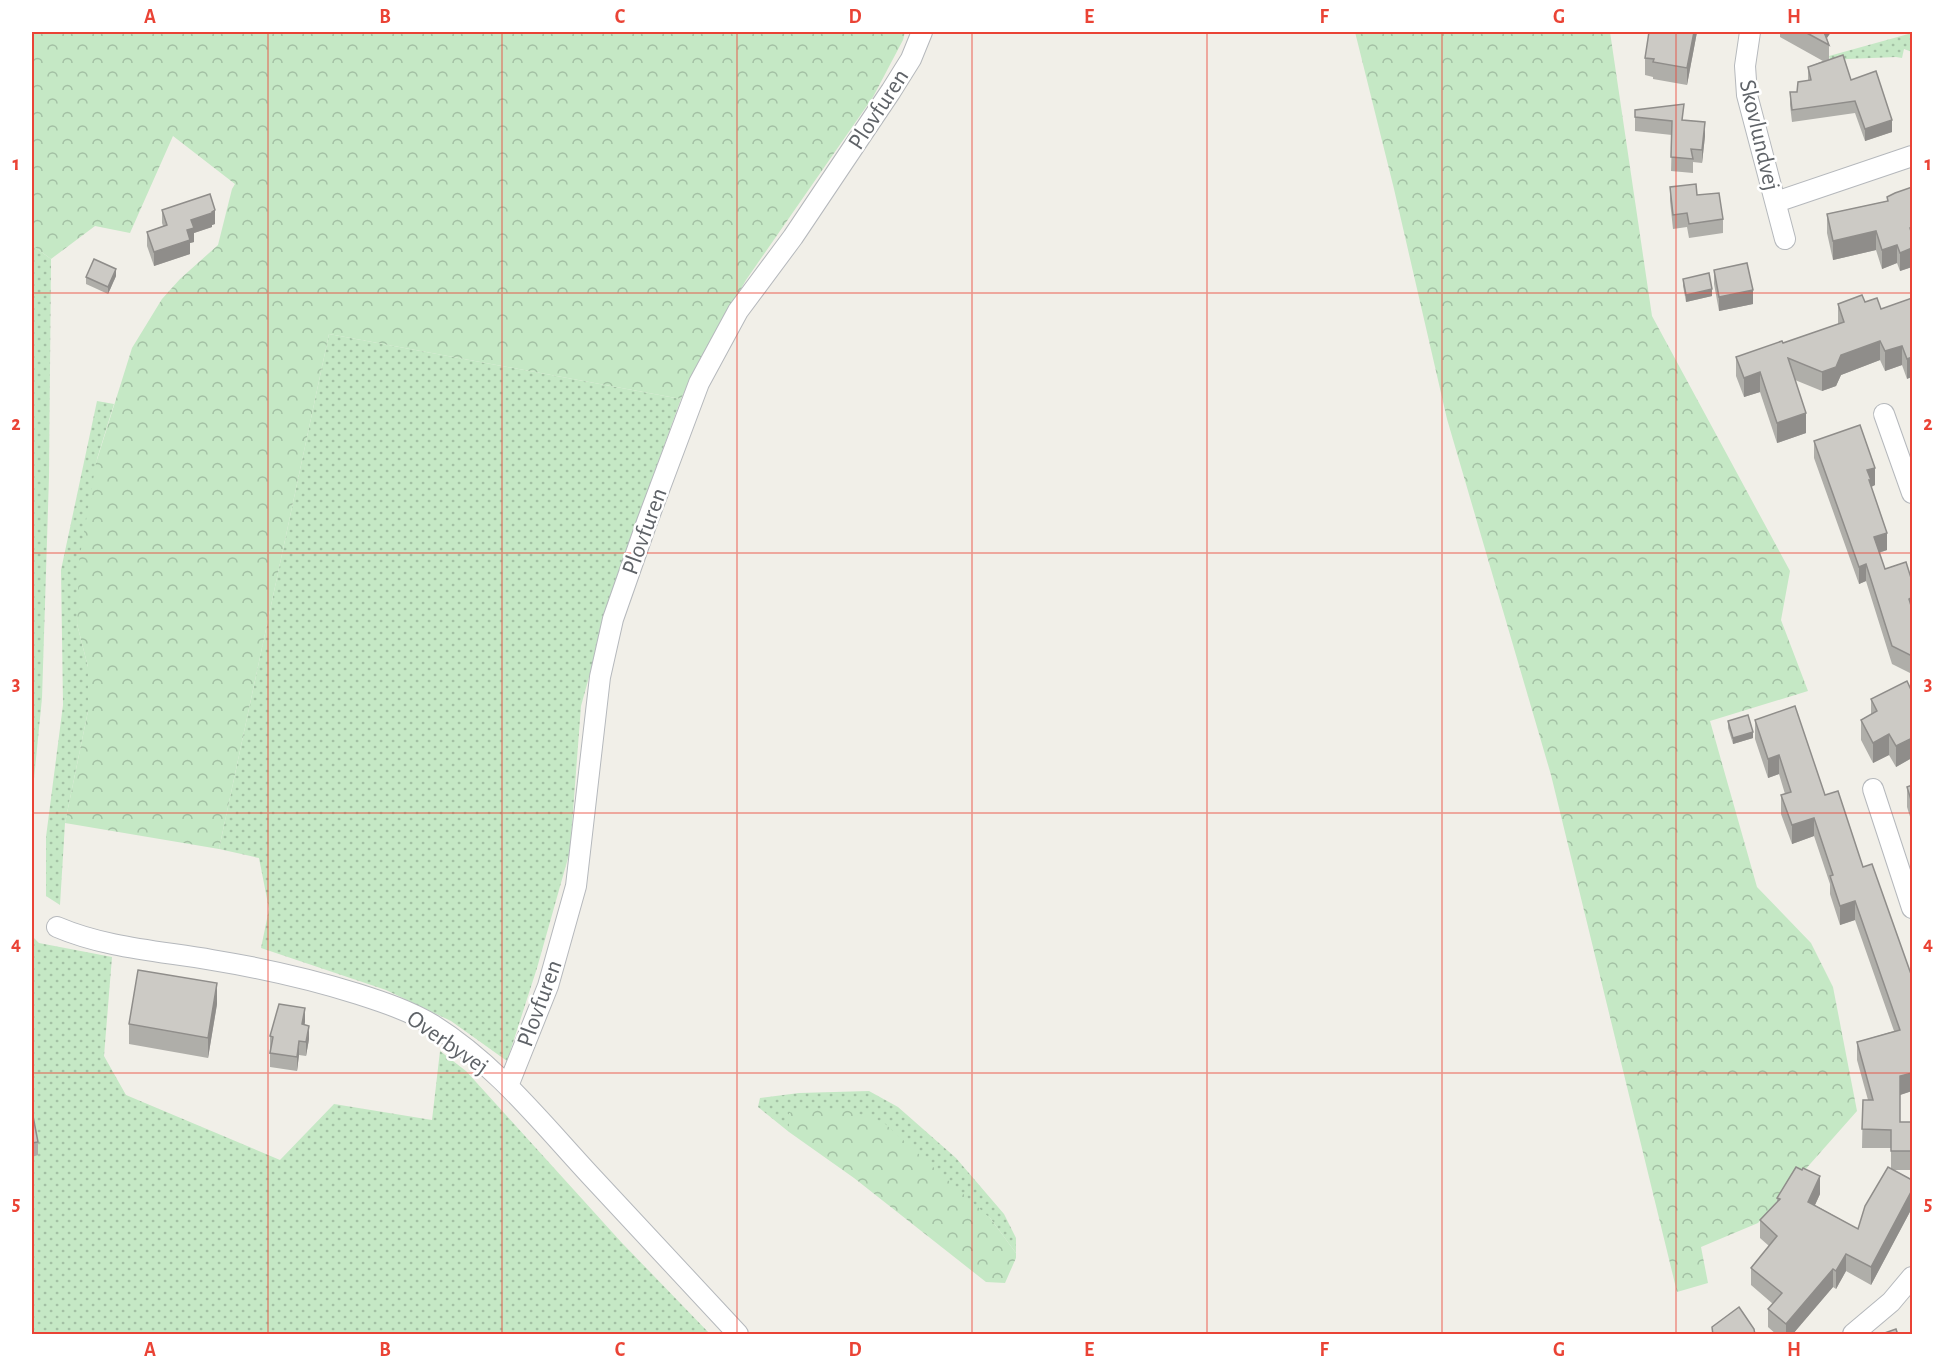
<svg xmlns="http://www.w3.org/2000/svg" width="1944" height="1366" font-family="'Alegreya Sans',sans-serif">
	<defs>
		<pattern id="grass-dots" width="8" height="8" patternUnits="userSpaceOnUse" patternTransform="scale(1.5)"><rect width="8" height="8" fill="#c5e8c5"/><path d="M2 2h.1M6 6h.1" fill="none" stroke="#a3c0a4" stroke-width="1.8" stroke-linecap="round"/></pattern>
		<pattern id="forest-crowns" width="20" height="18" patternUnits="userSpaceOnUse" patternTransform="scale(1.5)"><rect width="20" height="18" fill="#c5e8c5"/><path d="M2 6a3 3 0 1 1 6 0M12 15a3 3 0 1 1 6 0" fill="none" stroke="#a3c0a4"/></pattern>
	</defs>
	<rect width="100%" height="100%" fill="#f1efe8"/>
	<g fill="url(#grass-dots)">
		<path d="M 1912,33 L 1912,52 L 1904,49 L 1902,58 L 1896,57 L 1847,59 L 1831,63 L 1829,56 Z"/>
		<path d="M 32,245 L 51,259 L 49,477 L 42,698 L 32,799 Z"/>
		<path d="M 329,334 L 681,399 L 617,576 L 581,706 L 570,851 L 537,968 L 507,1061 L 451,1021 L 386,990 L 261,948 L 269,909 L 259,858 L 219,849 Z"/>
		<path d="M 97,401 L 114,404 L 97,459 L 77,624 L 88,667 L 88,711 L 65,823 L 60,905 L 46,896 L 46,837 L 63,705 L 61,570 Z"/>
		<path d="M 32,936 L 39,943 L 112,957 L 104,1056 L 126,1095 L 280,1160 L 334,1104 L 432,1120 L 440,1051 L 466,1071 L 622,1243 L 710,1334 L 32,1334 Z"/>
		<path d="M 869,1091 L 898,1107 L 956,1158 L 1004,1214 L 1016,1238 L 1016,1253 L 990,1218 L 789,1113 L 789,1132 L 758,1107 L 760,1098 L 799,1093 Z"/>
	</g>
	<g fill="url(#forest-crowns)">
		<path d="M 32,32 L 905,32 L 903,40 L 873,97 L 746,280 L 693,373 L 681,399 L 329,334 L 219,849 L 65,823 L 88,711 L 88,667 L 77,624 L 79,561 L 96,463 L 132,348 L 162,299 L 180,279 L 218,245 L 232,189 L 235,184 L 173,136 L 130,233 L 95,226 L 51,259 L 32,245 Z"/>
		<path d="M 1355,32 L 1610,32 L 1652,316 L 1790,571 L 1781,620 L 1808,691 L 1710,721 L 1757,887 L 1811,943 L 1833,987 L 1857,1111 L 1758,1223 L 1701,1247 L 1708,1283 L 1677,1292 L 1551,775 L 1447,419 L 1394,189 Z"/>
		<path d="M 801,1109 L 843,1109 L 883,1122 L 990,1218 L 1016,1253 L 1016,1258 L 1005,1283 L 986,1282 L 854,1178 L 789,1132 L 789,1113 Z"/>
	</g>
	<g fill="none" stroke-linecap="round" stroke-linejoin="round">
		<defs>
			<g id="street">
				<path d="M 1750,32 L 1745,66 L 1747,95 L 1785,239"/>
				<path d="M 1776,202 L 1912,156"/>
				<path d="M 1884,414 L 1912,493"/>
				<path d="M 1873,789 L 1912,908"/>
				<path d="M 57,927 C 106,948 160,951 212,960 C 261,968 310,979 358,994 C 383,1002 410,1011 433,1025 C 494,1063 541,1122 590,1175 C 639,1228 688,1281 738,1334"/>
				<path d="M 508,1086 L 548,986 L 576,886 L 600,677 L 613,619 L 647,522 L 699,383 L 738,311 L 793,237 L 891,91 L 911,59 L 922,32"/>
				<path d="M 1853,1334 L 1891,1302 L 1912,1277"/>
			</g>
		</defs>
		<use href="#street" stroke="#b5b8bc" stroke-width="22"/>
		<use href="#street" stroke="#fff" stroke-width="20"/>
	</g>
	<g fill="#afaea9">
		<path d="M 1649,32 L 1697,32 L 1687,85 L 1653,79 L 1653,77 L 1645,75 L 1645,58 Z"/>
		<path d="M 1780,32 L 1831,32 L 1827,38 L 1829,45 L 1829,60 L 1851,80 L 1892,132 L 1865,141 L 1855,113 L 1792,122 L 1790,105 L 1790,92 L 1797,92 L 1808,80 L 1808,67 L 1823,61 L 1780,37 Z"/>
		<path d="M 1635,110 L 1684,120 L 1705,136 L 1702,163 L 1693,162 L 1693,173 L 1671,171 L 1672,135 L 1635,131 Z"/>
		<path d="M 1670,187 L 1697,195 L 1723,219 L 1723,233 L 1689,238 L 1687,227 L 1673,229 L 1670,201 Z"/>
		<path d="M 1912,187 L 1912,267 L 1900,271 L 1897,263 L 1882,269 L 1876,250 L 1833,260 L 1827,233 L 1827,214 L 1887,201 L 1887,197 Z"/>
		<path d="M 162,210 L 215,224 L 212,225 L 212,227 L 194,233 L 194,242 L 190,243 L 190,254 L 154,266 L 147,246 L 147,232 L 163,226 L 162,223 Z"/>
		<path d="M 1714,270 L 1753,304 L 1719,311 L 1714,284 Z"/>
		<path d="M 116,276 L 108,294 L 86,284 L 86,277 Z"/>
		<path d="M 1683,279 L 1712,296 L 1686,302 L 1683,286 Z"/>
		<path d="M 1912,298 L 1907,379 L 1902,365 L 1885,371 L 1880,360 L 1841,375 L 1836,386 L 1822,391 L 1795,380 L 1806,433 L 1777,443 L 1760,392 L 1744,397 L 1736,376 L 1736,357 L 1783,343 L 1838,324 L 1838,304 L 1865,302 L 1881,309 Z"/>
		<path d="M 1814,441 L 1875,485 L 1871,487 L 1887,550 L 1879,553 L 1885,569 L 1912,581 L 1912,674 L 1892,664 L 1866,581 L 1859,584 L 1814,458 Z"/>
		<path d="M 1912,692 L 1912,768 L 1910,759 L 1896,767 L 1889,755 L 1873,763 L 1861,740 L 1861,720 L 1871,714 L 1871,699 Z"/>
		<path d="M 1755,720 L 1825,795 L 1863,867 L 1912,977 L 1912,1091 L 1900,1095 L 1900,1122 L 1912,1122 L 1912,1170 L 1894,1170 L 1912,1180 L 1912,1208 L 1871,1285 L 1846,1271 L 1836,1289 L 1833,1287 L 1792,1335 L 1777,1335 L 1768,1327 L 1768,1309 L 1773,1304 L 1751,1285 L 1751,1268 L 1769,1246 L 1760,1238 L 1760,1220 L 1777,1202 L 1777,1198 L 1820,1194 L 1815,1205 L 1858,1229 L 1891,1168 L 1891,1148 L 1862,1148 L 1863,1100 L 1868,1100 L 1857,1060 L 1857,1042 L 1894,1031 L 1855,920 L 1840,925 L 1830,894 L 1830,884 L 1814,836 L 1792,844 L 1781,814 L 1781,795 L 1785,794 L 1779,774 L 1768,778 L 1755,739 Z"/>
		<path d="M 1728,721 L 1753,738 L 1733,744 L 1728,728 Z"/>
		<path d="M 1912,785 L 1912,823 L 1907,807 L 1907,787 Z"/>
		<path d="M 217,1004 L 208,1058 L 129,1044 L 129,1024 Z"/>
		<path d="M 305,1022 L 304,1025 L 309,1039 L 306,1056 L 299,1055 L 297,1071 L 270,1067 L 270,1036 Z"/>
		<path d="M 32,1111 L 38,1142 L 38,1155 L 32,1157 Z"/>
	</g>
	<g fill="#8f8d8a">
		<path d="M 1694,32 L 1697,32 L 1687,85 L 1687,68 Z"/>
		<path d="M 1823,32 L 1831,32 L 1824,42 Z"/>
		<path d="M 1892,120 L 1892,132 L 1865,141 L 1865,129 Z"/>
		<path d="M 1705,122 L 1705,136 L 1702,163 L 1702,150 Z"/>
		<path d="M 215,210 L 215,224 L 212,225 L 212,227 L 194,233 L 194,242 L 190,243 L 190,254 L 154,266 L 154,252 L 187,230 L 191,220 Z"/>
		<path d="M 1876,231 L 1876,250 L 1833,260 L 1833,241 Z"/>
		<path d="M 1897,245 L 1897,263 L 1882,269 L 1882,250 Z"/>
		<path d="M 1912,248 L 1912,267 L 1900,271 L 1900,253 Z"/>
		<path d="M 116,269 L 116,276 L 108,294 L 108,287 Z"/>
		<path d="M 1712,289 L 1712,296 L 1686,302 L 1686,295 Z"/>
		<path d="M 1753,290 L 1753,304 L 1719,311 L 1719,297 Z"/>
		<path d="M 1880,341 L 1880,360 L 1841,375 L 1836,386 L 1822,391 L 1822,372 L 1841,355 Z"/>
		<path d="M 1902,346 L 1902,365 L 1885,371 L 1885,351 Z"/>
		<path d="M 1912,357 L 1912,377 L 1907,379 L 1907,359 Z"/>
		<path d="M 1760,372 L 1760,392 L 1744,397 L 1744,378 Z"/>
		<path d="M 1806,413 L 1806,433 L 1777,443 L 1777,423 Z"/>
		<path d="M 1875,468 L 1875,485 L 1871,487 L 1867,470 Z"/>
		<path d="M 1887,533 L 1887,550 L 1874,554 L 1874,537 Z"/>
		<path d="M 1866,564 L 1866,581 L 1859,584 L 1859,567 Z"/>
		<path d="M 1912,597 L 1912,615 L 1909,599 Z"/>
		<path d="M 1753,732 L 1753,738 L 1733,744 L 1733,738 Z"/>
		<path d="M 1889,734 L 1889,755 L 1873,763 L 1873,743 Z"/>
		<path d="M 1910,739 L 1910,759 L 1896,767 L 1896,746 Z"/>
		<path d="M 1779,755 L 1779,774 L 1768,778 L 1768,759 Z"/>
		<path d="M 1814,818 L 1814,836 L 1792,844 L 1792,825 Z"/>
		<path d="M 1855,901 L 1855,920 L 1840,925 L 1840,906 Z"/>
		<path d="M 217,983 L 217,1004 L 208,1058 L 208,1038 Z"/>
		<path d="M 305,1008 L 305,1022 L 302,1038 L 302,1024 Z"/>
		<path d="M 309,1026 L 309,1039 L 306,1056 L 306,1042 Z"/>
		<path d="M 299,1041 L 299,1055 L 297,1071 L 297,1057 Z"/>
		<path d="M 1912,1073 L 1912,1091 L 1900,1095 L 1900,1076 Z"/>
		<path d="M 1820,1176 L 1820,1194 L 1808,1220 L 1808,1202 Z"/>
		<path d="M 1912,1190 L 1912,1208 L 1871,1285 L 1871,1267 Z"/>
		<path d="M 1846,1254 L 1846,1271 L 1836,1289 L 1836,1271 Z"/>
		<path d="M 1833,1269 L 1833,1287 L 1792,1335 L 1786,1335 L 1786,1324 Z"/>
	</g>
	<g fill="#cccac5" stroke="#8f8d8a" stroke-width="1.5">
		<path d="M 1649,32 L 1694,32 L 1687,68 L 1653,62 L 1654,59 L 1645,58 Z"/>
		<path d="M 1805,32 L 1824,32 L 1829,45 Z"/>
		<path d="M 1843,55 L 1851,80 L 1876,71 L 1892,120 L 1865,129 L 1855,101 L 1792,110 L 1790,92 L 1797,92 L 1798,82 L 1811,80 L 1808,67 Z"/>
		<path d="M 1684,104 L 1682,120 L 1705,122 L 1702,150 L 1691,149 L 1693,159 L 1671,157 L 1672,121 L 1635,117 L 1635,110 Z"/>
		<path d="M 1696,184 L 1697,195 L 1719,193 L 1723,219 L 1689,224 L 1687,213 L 1673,215 L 1670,187 Z"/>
		<path d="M 1912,187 L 1912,227 L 1910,228 L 1912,235 L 1912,248 L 1900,253 L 1897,245 L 1882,250 L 1876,231 L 1833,241 L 1827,214 L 1888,201 L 1887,197 L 1895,193 Z"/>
		<path d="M 210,194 L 215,210 L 212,212 L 212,213 L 191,220 L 194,228 L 187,230 L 190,240 L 154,252 L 147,232 L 167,225 L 162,210 Z"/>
		<path d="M 94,259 L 116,269 L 108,287 L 86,277 Z"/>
		<path d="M 1747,263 L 1753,290 L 1719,297 L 1714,270 Z"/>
		<path d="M 1709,273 L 1712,289 L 1686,295 L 1683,279 Z"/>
		<path d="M 1862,295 L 1865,302 L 1877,298 L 1881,309 L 1912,298 L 1912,357 L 1907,359 L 1902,346 L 1885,351 L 1880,341 L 1841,355 L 1836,367 L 1822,372 L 1788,358 L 1806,413 L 1777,423 L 1760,372 L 1744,378 L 1736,357 L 1782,341 L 1783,343 L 1844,322 L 1838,304 Z"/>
		<path d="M 1860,425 L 1875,468 L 1867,470 L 1871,480 L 1869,480 L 1887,533 L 1874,537 L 1885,569 L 1906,562 L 1912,581 L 1912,597 L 1909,599 L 1912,609 L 1912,656 L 1892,646 L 1866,564 L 1859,567 L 1814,441 Z"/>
		<path d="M 1907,681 L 1912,692 L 1912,747 L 1910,739 L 1896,746 L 1889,734 L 1873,743 L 1861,720 L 1877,711 L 1871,699 Z"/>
		<path d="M 1795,706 L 1825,795 L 1838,791 L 1863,867 L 1872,864 L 1912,977 L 1912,1073 L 1900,1076 L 1900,1122 L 1912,1122 L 1912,1151 L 1891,1151 L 1891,1130 L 1862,1129 L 1863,1100 L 1873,1100 L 1857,1042 L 1900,1030 L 1855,901 L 1840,906 L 1830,876 L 1833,875 L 1814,818 L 1792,825 L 1781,795 L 1791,792 L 1779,755 L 1768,759 L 1755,720 Z"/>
		<path d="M 1748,715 L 1753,732 L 1733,738 L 1728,721 Z"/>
		<path d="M 1912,785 L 1912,803 L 1907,787 Z"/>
		<path d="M 138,970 L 217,983 L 208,1038 L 129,1024 Z"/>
		<path d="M 279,1004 L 305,1008 L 302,1024 L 309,1026 L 306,1042 L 299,1041 L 297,1057 L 270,1053 L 273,1037 L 270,1036 Z"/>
		<path d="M 32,1111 L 38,1142 L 32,1143 Z"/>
		<path d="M 1796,1167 L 1802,1170 L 1803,1168 L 1820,1176 L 1808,1202 L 1858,1229 L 1865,1206 L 1888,1167 L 1912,1180 L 1912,1190 L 1871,1267 L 1846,1254 L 1836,1271 L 1833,1269 L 1786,1324 L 1768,1309 L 1782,1293 L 1751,1268 L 1777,1236 L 1760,1220 L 1780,1199 L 1777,1198 Z"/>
		<path d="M 1739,1307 L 1754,1329 L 1755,1335 L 1713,1335 L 1712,1327 Z"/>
		<path d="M 1896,1329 L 1898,1335 L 1879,1335 Z"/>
	</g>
	<path fill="none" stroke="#ea4335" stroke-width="1.5" stroke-opacity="0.55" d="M 268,32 L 268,1334M 502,32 L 502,1334M 737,32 L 737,1334M 972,32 L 972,1334M 1207,32 L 1207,1334M 1442,32 L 1442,1334M 1676,32 L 1676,1334M 32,293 L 1912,293M 32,553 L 1912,553M 32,813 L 1912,813M 32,1073 L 1912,1073"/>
	<g text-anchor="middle" stroke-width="5" stroke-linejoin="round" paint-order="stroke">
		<g font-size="24" fill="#5f6368" stroke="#fff">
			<text transform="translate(878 109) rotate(-57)" y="8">Plovfuren</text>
			<text transform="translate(1760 135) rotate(77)" y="8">Skovlundvej</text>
			<text transform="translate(644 531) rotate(-70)" y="8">Plovfuren</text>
			<text transform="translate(539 1003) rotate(-70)" y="8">Plovfuren</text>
			<text transform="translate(448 1042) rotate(35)" y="8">Overbyvej</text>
		</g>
	</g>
	<rect width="1944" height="1366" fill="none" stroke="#ffffff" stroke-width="66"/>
	<rect x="33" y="33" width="1878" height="1300" fill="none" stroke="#ea4335" stroke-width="2"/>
	<g font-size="20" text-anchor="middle" font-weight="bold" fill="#ea4335">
		<text x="150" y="23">A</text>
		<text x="385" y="23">B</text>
		<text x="620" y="23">C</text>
		<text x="855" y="23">D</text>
		<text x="1089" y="23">E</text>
		<text x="1324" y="23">F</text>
		<text x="1559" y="23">G</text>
		<text x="1794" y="23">H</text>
		<text x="16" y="170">1</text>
		<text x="1928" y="170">1</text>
		<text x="16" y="430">2</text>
		<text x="1928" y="430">2</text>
		<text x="16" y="690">3</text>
		<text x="1928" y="690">3</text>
		<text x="16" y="950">4</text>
		<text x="1928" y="950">4</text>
		<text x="16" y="1210">5</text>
		<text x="1928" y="1210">5</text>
		<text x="150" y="1356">A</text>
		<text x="385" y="1356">B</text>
		<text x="620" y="1356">C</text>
		<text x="855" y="1356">D</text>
		<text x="1089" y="1356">E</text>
		<text x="1324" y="1356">F</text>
		<text x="1559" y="1356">G</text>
		<text x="1794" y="1356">H</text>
	</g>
</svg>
